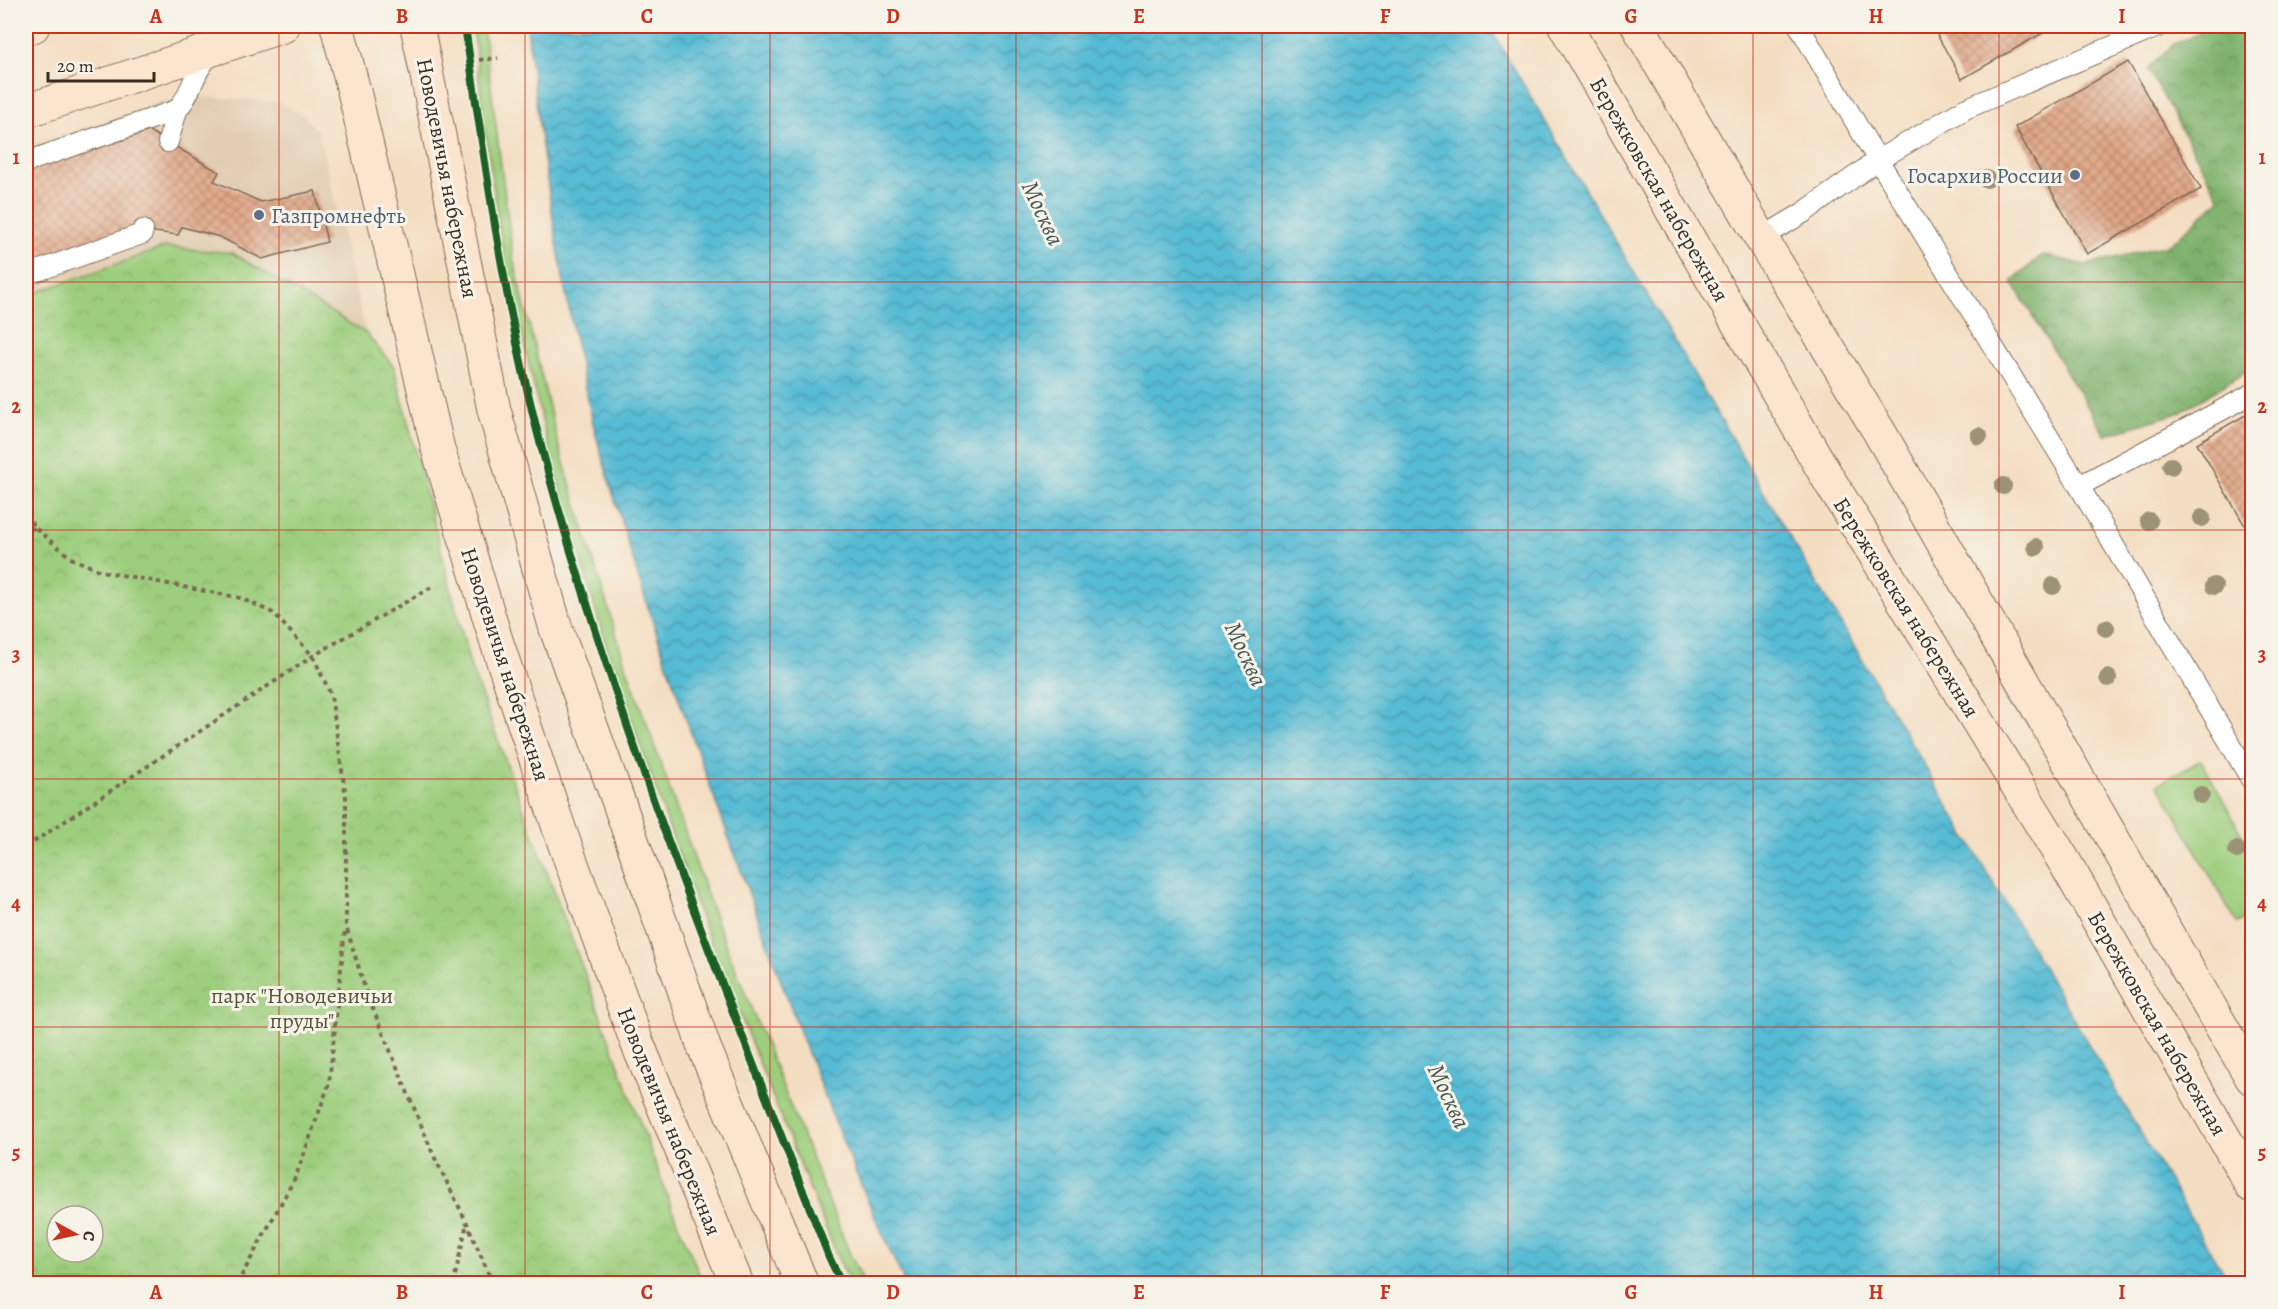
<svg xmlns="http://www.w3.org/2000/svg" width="2278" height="1309" font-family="Alegreya,serif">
	<defs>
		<pattern id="forest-crowns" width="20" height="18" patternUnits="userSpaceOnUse" patternTransform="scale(1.5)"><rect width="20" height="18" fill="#7eb16c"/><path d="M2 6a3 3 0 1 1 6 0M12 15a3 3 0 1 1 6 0" fill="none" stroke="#689058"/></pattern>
		<pattern id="park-crowns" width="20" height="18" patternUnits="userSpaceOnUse" patternTransform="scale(1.5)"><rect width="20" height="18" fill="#9dce7d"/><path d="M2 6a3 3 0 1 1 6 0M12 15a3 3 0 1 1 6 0" fill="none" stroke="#88b16c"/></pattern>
		<pattern id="water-waves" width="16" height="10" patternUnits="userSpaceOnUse" patternTransform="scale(1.5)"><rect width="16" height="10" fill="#56bbd4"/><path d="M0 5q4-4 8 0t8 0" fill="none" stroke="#4898ab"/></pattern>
		<pattern id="building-cross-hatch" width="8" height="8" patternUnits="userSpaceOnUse" patternTransform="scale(1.5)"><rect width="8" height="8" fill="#e0a686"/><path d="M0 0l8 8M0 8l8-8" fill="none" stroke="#b7876d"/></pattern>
	</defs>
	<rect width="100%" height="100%" fill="#f7f3e8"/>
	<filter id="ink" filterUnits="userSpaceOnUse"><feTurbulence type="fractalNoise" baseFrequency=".0167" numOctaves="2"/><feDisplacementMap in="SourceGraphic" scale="12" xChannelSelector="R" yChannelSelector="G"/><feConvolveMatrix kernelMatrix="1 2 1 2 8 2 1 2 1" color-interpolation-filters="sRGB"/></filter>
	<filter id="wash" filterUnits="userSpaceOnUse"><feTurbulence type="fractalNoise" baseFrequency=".008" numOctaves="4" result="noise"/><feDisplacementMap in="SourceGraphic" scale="24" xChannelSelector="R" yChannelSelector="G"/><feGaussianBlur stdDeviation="1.35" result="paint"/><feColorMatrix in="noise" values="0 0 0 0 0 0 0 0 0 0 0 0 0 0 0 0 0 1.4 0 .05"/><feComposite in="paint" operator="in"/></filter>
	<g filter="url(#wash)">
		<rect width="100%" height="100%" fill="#f4dec2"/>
		<path fill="#e2cdb2" d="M 202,97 L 280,102 L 304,116 L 318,131 L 366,333 L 232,253 L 164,247 L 26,296 L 26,148 L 161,102 Z"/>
		<g fill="#9dce7d" stroke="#6c7c4e" stroke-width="1.5">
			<path d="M 473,26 L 483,26 L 513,258 L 558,444 L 623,657 L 717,923 L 850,1254 L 864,1283 L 850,1283 L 837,1256 L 704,926 L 611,663 L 548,446 L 504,259 L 484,123 Z"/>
			<path d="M 2201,760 L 2252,852 L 2252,915 L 2237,923 L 2158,784 Z"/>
		</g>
		<path fill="url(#forest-crowns)" stroke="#5c6e45" stroke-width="1.5" d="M 2216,26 L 2252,26 L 2252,368 L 2181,412 L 2105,435 L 2012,282 L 2042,255 L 2086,265 L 2171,244 L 2220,199 L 2148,69 L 2174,44 Z"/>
		<path fill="url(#park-crowns)" stroke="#6c7c4e" stroke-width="1.5" fill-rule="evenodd" d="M 165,247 L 232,253 L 366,333 L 394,367 L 471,668 L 676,1219 L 703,1283 L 26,1283 L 26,296 ZM 57,1216 L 93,1216 L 93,1252 L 57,1252 Z"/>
		<path fill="url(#water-waves)" stroke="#487279" stroke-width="1.5" d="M 527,26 L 1489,26 L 2229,1283 L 905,1283 C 842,1150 791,1010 741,871 C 698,753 654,634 619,513 C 611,486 602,458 595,431 C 563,297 542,162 527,26 Z"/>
		<g id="blocks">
			<g fill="url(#building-cross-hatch)">
				<path d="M 1932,26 L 2055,26 L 1962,79 Z"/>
				<path d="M 2128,62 L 2201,189 L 2087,254 L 2015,127 Z"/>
				<path d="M 149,131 L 219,172 L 214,181 L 261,202 L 315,191 L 327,242 L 262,259 L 220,237 L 182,227 L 178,235 L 140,230 L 35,267 L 26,241 L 26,172 Z"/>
				<path d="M 2252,411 L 2252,538 L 2197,443 Z"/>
			</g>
		</g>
	</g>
	<g filter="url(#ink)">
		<use href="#blocks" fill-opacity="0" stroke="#7c6957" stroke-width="1.5"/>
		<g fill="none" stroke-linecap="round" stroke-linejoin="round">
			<defs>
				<g id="service">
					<path d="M 1799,26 L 1864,137 L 2079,486 L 2252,781"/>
					<path d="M 168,142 L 177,110"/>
					<path d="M 26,162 L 177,110 C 193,93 193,69 212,54"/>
					<path d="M 1761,238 L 1803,213 L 1878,160 L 1965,109 L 2160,26"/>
					<path d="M 26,275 L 142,234 L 143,230"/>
					<path d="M 2079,486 L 2252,394"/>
				</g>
				<g id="secondary">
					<path d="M 337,26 L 354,91 L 438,449 L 497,643 L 561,834 L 636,1040 L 737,1284"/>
					<path d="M 417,26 L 494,410 L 556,629 L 619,803 L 704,1047 L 802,1284"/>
					<path d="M 1565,26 L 1829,480 L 2064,861 L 2252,1186"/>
					<path d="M 1638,26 L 1761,238 L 1880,433 L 2188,970 L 2252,1078"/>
					<path d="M 26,28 L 33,26"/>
					<path d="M 26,111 L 283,26"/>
				</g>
			</defs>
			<use href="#service" stroke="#7c6957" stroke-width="22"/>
			<use href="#secondary" stroke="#7c6957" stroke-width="35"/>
			<g stroke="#7c6957" stroke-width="4" stroke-dasharray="4.5 4.5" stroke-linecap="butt">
				<path d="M 470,61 L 498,58"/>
				<path d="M 26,514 L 34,527 L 71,558 L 101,571 L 241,598 L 273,613 L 313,656 L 331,695 L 346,798 L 346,926 L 366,992 L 433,1154 L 467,1223 L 493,1284"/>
				<path d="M 26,537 L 34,527"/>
				<path d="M 26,847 L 313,656 L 435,585"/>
				<path d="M 237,1284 L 296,1176 L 329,1084 L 345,930"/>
				<path d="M 453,1284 L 467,1223"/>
			</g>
			<use href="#service" stroke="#fff" stroke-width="20"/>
			<use href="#secondary" stroke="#fce5cf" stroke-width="33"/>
			<defs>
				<path id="cycleway" d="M 465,26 C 485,167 505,308 541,446 C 615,723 724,990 829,1257 L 842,1284"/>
			</defs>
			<use href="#cycleway" stroke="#f7f3e8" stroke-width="11"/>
			<use href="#cycleway" stroke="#1b5e20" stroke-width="8"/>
		</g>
		<g fill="#9c9275">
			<circle cx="1987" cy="179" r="9"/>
			<circle cx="1979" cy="436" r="9"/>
			<circle cx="2171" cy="466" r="9"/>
			<circle cx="2003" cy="486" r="9"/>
			<circle cx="2202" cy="518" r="9"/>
			<circle cx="2149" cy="521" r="9"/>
			<circle cx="2036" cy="547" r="9"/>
			<circle cx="2053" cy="586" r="9"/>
			<circle cx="2214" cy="586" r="9"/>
			<circle cx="2106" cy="628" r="9"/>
			<circle cx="2108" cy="678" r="9"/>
			<circle cx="2201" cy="795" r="9"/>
			<circle cx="2237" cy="850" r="9"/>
		</g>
	</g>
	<path fill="none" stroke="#c8321e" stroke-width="1.5" stroke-opacity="0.55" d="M 279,26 L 279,1284M 525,26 L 525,1284M 770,26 L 770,1284M 1016,26 L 1016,1284M 1262,26 L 1262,1284M 1508,26 L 1508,1284M 1753,26 L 1753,1284M 1999,26 L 1999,1284M 26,282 L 2252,282M 26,530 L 2252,530M 26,779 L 2252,779M 26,1027 L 2252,1027"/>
	<g fill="#5c6f8a" stroke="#f7f3e8" stroke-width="2">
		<circle cx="2075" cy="175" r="6"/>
		<circle cx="259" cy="215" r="6"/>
	</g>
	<g text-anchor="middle" stroke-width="6" stroke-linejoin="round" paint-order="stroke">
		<g font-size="22" fill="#4e5e75" stroke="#f7f3e8" text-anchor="end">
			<text x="2063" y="183">Госархив России</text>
			<text x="271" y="223" text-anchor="start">Газпромнефть</text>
		</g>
		<g font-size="22" fill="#3b2a1e" stroke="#f7f3e8">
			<text transform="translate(448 178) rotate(79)" y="8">Новодевичья набережная</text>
			<text transform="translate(1660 189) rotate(60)" y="8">Бережковская набережная</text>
			<text transform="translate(1907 607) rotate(58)" y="8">Бережковская набережная</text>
			<text transform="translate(506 664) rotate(72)" y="8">Новодевичья набережная</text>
			<text transform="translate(2158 1023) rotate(60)" y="8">Бережковская набережная</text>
			<text transform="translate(670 1121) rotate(68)" y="8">Новодевичья набережная</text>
		</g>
		<g font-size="22" fill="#545336" stroke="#f7f3e8">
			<text x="302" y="1003">парк "Новодевичьи<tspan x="302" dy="25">пруды"</tspan></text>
		</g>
		<g font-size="24" font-style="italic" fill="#435655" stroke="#f7f3e8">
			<text transform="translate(1043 213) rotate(65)" y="8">Москва</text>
			<text transform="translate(1246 654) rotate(65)" y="8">Москва</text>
			<text transform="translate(1449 1096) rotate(65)" y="8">Москва</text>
		</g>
	</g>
	<rect width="2278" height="1309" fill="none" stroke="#f7f3e8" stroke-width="66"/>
	<g transform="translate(75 1234) rotate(98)"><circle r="28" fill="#f7f3e8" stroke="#aca397" stroke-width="1.5"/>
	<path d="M0-4.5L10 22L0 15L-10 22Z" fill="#c8321e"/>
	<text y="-9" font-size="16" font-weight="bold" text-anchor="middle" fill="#3b2a1e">С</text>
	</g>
	<path d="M48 72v9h106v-9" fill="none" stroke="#3b2a1e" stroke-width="3"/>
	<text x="57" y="72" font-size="18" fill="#3b2a1e" stroke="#f7f3e8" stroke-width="4.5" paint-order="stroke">20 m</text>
	<rect x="33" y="33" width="2212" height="1243" fill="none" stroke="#c8321e" stroke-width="2"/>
	<g font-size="20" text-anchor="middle" font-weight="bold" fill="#c8321e">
		<text x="156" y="23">A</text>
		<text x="402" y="23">B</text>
		<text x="647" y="23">C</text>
		<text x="893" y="23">D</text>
		<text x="1139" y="23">E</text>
		<text x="1385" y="23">F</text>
		<text x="1631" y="23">G</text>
		<text x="1876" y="23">H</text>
		<text x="2122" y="23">I</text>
		<text x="16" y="164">1</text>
		<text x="2262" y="164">1</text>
		<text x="16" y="413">2</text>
		<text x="2262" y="413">2</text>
		<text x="16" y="661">3</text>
		<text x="2262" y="661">3</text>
		<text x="16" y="910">4</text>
		<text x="2262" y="910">4</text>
		<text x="16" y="1159">5</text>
		<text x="2262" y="1159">5</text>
		<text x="156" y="1299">A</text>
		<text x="402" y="1299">B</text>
		<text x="647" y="1299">C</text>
		<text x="893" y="1299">D</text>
		<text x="1139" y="1299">E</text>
		<text x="1385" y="1299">F</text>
		<text x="1631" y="1299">G</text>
		<text x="1876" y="1299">H</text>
		<text x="2122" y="1299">I</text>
	</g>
</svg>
